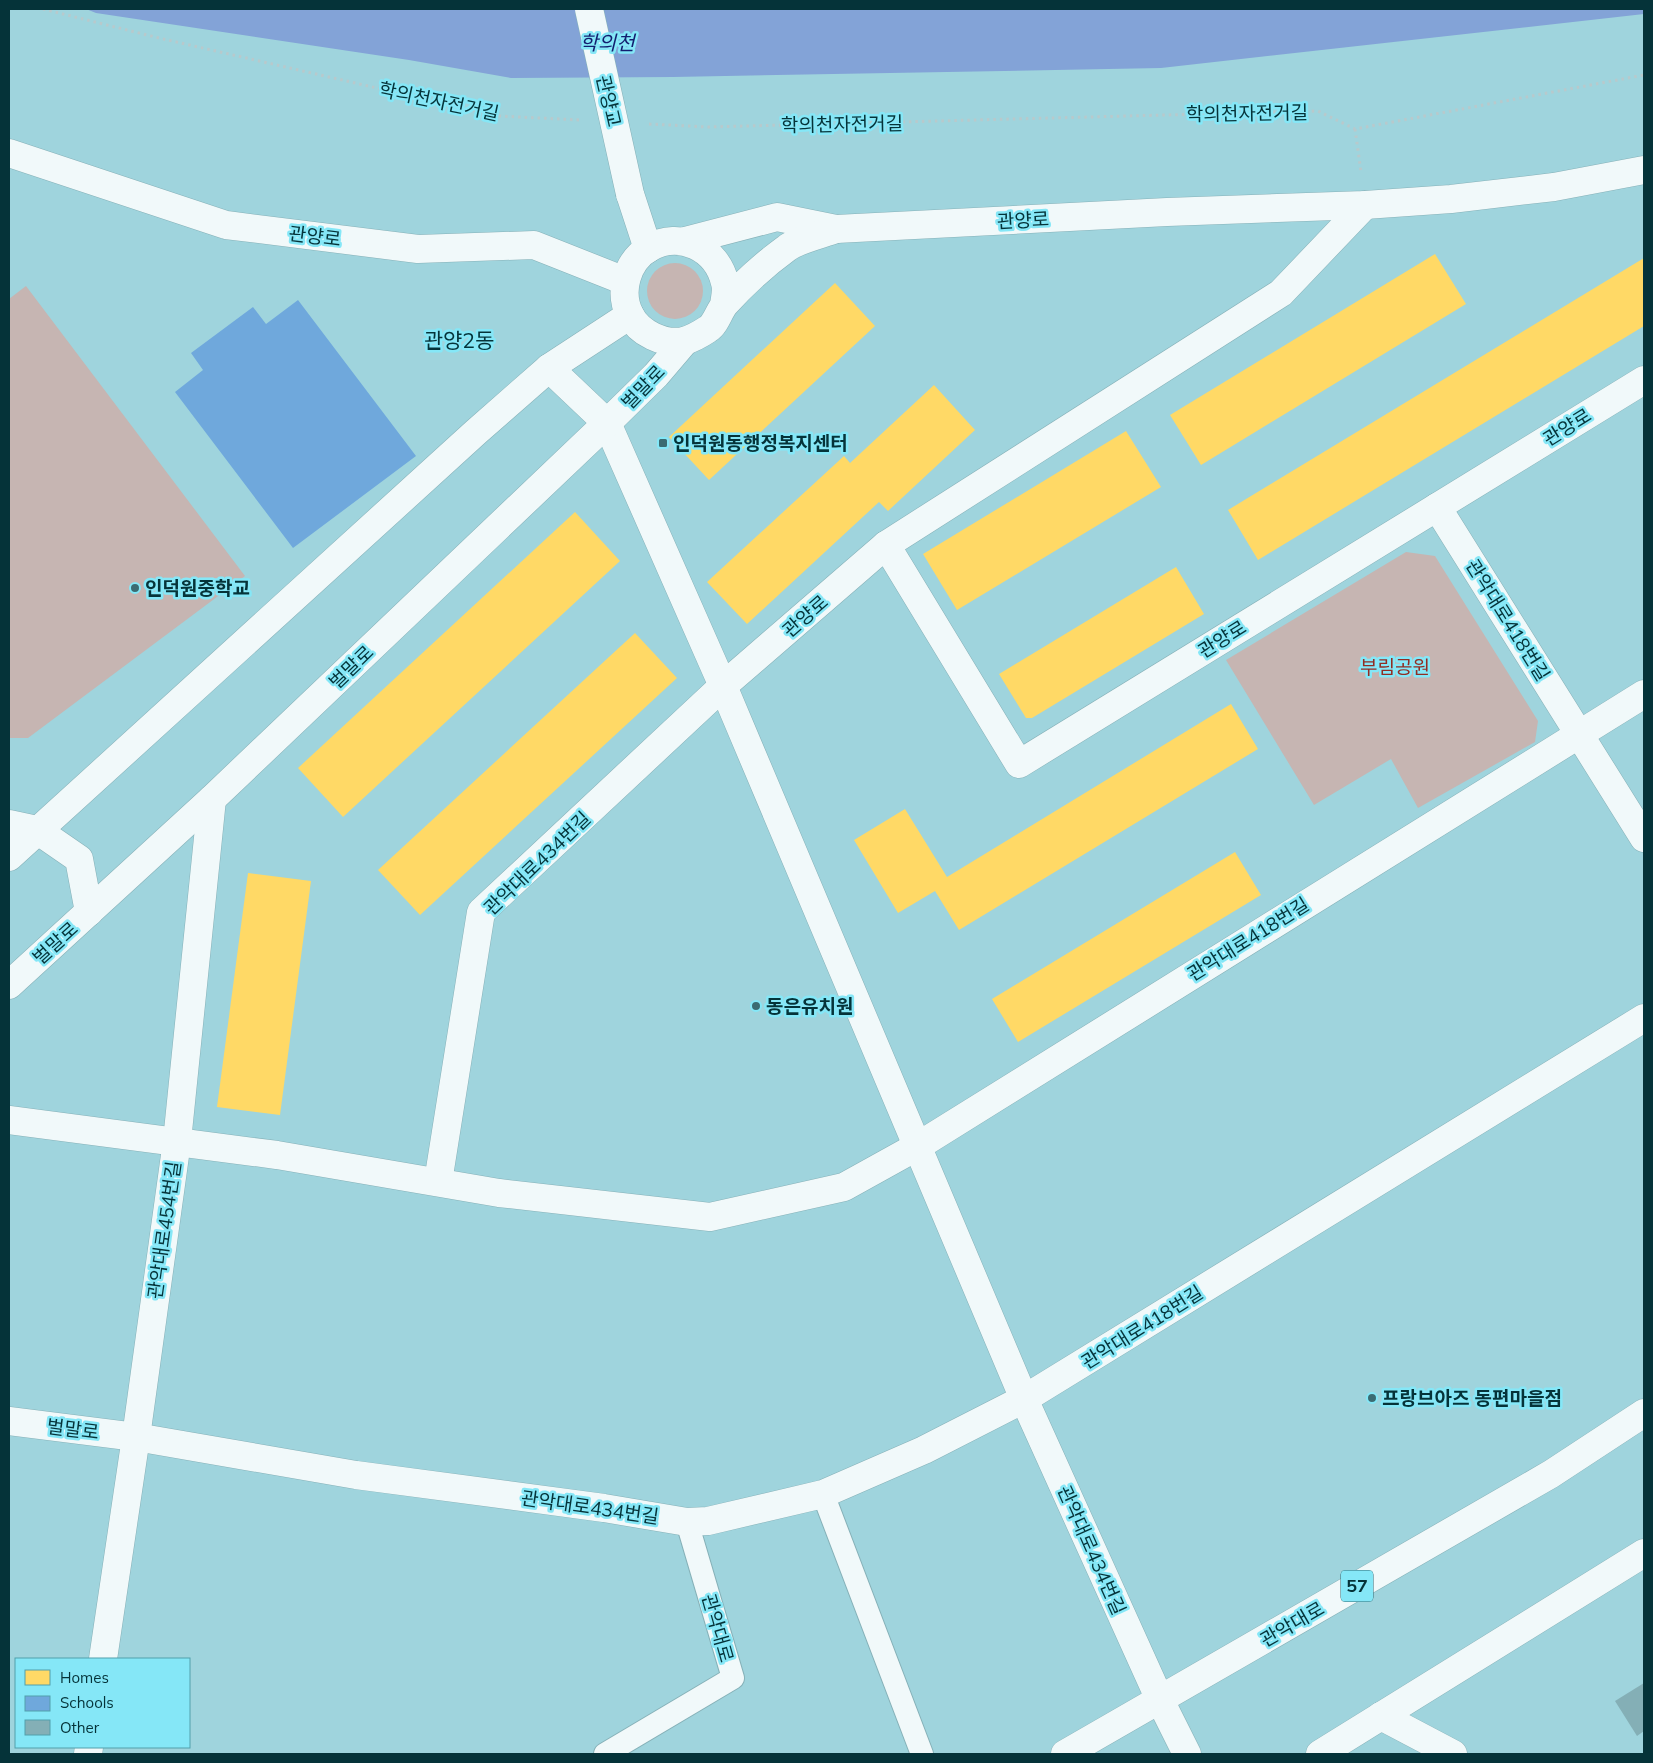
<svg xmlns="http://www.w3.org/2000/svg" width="1653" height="1763" font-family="Mulish,'Noto Sans KR',sans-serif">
	<rect width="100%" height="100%" fill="#9fd4dd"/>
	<g fill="#c6b5b2">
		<circle cx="675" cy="291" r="28"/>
		<path d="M 26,286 L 245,576 L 28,738 L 9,738 L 9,299 Z"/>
		<path d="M 1406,552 L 1435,556 L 1538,721 L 1535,742 L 1418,808 L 1391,759 L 1314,805 L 1226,660 Z"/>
	</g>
	<path fill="#83a3d7" d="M 86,9 L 1644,9 L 1644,14 L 1161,68 L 673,77 L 511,78 L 409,60 L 96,13 Z"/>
	<g fill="#ffd966">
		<path d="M 1435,254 L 1466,304 L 1201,465 L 1170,415 Z"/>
		<path d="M 1644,258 L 1644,326 L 1258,560 L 1228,510 Z"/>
		<path d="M 835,283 L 875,326 L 709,480 L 669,437 Z"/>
		<path d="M 934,385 L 975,430 L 888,511 L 879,502 L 747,624 L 707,582 L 844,456 L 850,463 Z"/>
		<path d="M 1126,431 L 1161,487 L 957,610 L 923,554 Z"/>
		<path d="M 575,512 L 620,561 L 343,817 L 298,768 Z"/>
		<path d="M 1176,567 L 1204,614 L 1032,718 L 1026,718 L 999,674 Z"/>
		<path d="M 635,633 L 677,678 L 420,915 L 378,870 Z"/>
		<path d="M 1231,704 L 1258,749 L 959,930 L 935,891 L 898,913 L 854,840 L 905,809 L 947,877 Z"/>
		<path d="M 1235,852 L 1261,895 L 1018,1042 L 992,999 Z"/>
		<path d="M 248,873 L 311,881 L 280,1115 L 217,1107 Z"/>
	</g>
	<path fill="#6fa8dc" d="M 298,300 L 416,456 L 293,548 L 175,392 L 203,370 L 191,353 L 253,307 L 266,324 Z"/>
	<path fill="#84afb6" d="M 1644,1683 L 1644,1731 L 1637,1736 L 1615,1701 Z"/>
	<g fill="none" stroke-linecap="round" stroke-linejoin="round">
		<defs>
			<g id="service">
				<path d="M 823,1494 L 922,1754"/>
				<path d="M 605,1754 L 733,1678 L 687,1522"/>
			</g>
			<g id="minor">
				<path d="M 549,368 L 607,423 L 723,686 L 1024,1399 L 1160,1700"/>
				<path d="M 1437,507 L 1644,838"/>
				<path d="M 886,545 L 1019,764 L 1644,380"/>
				<path d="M 9,824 L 37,830 L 79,859 L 89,912"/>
				<path d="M 9,1120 L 277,1155 L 499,1193 L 710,1217 L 844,1187 L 918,1146 L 1644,694"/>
				<path d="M 438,1182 L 481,912 L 723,686 L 886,545 L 1281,293 L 1365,205"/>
				<path d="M 9,1421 L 136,1437 L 356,1475 L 604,1508 L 687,1522 L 708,1521 L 823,1494 L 924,1450 L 1024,1399 L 1644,1018"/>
				<path d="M 103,1659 L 136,1437 L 177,1141 L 212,799"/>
				<path d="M 88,1754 L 89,1747"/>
			</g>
			<g id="tertiary">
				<path d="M 9,153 L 226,225 L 418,249 L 534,245 L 625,281"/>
				<path d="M 630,194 L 648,249"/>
				<path d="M 685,241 L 777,217 L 836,229 L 1167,212 L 1365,205 L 1451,199 L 1554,187 L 1644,170"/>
				<path d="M 724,305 C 725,298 727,289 725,283 C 717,248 680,230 649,248 C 627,261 618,292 630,315 C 639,333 664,345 684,341 C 691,339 702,333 708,329 C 716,324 719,311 725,304 C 743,284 765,264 787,248 C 797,240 823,234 836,229"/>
				<path d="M 9,857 L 476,432 L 549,368 L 630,315"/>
				<path d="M 9,985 L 212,799 L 607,423 L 656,375 L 685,341"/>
				<path d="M 1160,1700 L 1187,1754"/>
				<path d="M 1381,1716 L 1453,1754"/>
			</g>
			<g id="primary">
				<path d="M 1065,1754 L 1551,1474 L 1644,1413"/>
				<path d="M 1320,1754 L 1644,1553"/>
			</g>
		</defs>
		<use href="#service" stroke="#86b1b8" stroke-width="24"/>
		<use href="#minor" stroke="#86b1b8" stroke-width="29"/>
		<use href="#tertiary" stroke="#86b1b8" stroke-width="29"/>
		<use href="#primary" stroke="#86b1b8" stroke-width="29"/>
		<g stroke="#b8c9cc" stroke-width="3" stroke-dasharray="2.5 4" stroke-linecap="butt">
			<path d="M 43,9 L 159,38 L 499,116 L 580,120"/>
			<path d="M 649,124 L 708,127 L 1318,111 L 1355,129 L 1644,75"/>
			<path d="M 1355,129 L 1361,172"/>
		</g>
		<use href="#service" stroke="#f1f9fa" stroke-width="22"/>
		<use href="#minor" stroke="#f1f9fa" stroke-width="28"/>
		<use href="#tertiary" stroke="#f1f9fa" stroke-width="28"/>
		<use href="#primary" stroke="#f1f9fa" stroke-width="28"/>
		<defs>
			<path id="tertiary-bridge" d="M 589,9 L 630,194"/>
		</defs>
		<use href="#tertiary-bridge" stroke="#86b1b8" stroke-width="29" stroke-linecap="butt"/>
		<use href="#tertiary-bridge" stroke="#f1f9fa" stroke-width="28"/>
	</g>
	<g fill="#3b6b72" stroke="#85e7f7" stroke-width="2">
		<rect x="658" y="438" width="10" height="10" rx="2.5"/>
		<circle cx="135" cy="588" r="5"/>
		<circle cx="756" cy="1006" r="5"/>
		<circle cx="1372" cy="1398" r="5"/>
	</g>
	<g text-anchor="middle" stroke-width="5" stroke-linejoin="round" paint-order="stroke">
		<rect fill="#85e7f7" stroke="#2b6972" stroke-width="1" x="1341" y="1570.5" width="32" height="31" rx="4"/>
		<g font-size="18" font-weight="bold" fill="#053339">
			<text x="1357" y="1592">57</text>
		</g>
		<g font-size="19" fill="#053339" stroke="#85e7f7">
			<text transform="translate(439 101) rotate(12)" y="7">학의천자전거길</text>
			<text transform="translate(609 101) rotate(77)" y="7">관양교</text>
			<text transform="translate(1247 113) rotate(-1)" y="7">학의천자전거길</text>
			<text transform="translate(842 124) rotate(-1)" y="7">학의천자전거길</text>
			<text transform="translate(1023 220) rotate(-3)" y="7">관양로</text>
			<text transform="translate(315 236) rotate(7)" y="7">관양로</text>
			<text transform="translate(643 387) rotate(-46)" y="7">벌말로</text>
			<text transform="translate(1567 427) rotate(-32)" y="7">관양로</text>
			<text transform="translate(805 616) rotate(-41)" y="7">관양로</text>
			<text transform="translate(1508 620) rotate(58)" y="7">관악대로418번길</text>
			<text transform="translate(1222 639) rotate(-32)" y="7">관양로</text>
			<text transform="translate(351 667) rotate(-44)" y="7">벌말로</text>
			<text transform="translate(537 863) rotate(-44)" y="7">관악대로434번길</text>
			<text transform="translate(1248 939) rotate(-32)" y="7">관악대로418번길</text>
			<text transform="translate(55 943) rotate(-42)" y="7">벌말로</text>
			<text transform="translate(164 1230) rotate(-82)" y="7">관악대로454번길</text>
			<text transform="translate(1142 1327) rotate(-32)" y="7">관악대로418번길</text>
			<text transform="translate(73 1429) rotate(7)" y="7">벌말로</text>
			<text transform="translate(590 1507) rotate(8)" y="7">관악대로434번길</text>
			<text transform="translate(1092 1550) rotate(66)" y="7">관악대로434번길</text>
			<text transform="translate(1292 1624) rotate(-30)" y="7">관악대로</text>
			<text transform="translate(718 1628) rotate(74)" y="7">관악대로</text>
		</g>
		<g font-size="19" font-weight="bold" fill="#053339" stroke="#85e7f7" text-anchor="start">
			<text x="673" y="450">인덕원동행정복지센터</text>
			<text x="145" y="595">인덕원중학교</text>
			<text x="766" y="1013">동은유치원</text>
			<text x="1382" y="1405">프랑브아즈 동편마을점</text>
		</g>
		<g font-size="19" fill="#922d23" stroke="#85e7f7">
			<text x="1395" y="674">부림공원</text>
		</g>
		<g font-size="20" font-style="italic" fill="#131e6f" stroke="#85e7f7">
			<text x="607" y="50">학의천</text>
		</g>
		<g font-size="21" fill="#053339" stroke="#85e7f7">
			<text x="459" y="348">관양2동</text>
		</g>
	</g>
	<rect width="1653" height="1763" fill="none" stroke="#053339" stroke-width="20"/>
	<rect x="15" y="1658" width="175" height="90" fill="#85e7f7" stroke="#529fab"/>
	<rect x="25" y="1670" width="25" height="15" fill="#ffd966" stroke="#529fab"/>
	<text x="60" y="1683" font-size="15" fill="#053339">Homes</text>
	<rect x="25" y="1696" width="25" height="15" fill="#6fa8dc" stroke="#529fab"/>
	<text x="60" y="1708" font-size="15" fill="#053339">Schools</text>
	<rect x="25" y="1720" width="25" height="15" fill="#84afb6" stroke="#529fab"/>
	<text x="60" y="1733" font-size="15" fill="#053339">Other</text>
</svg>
